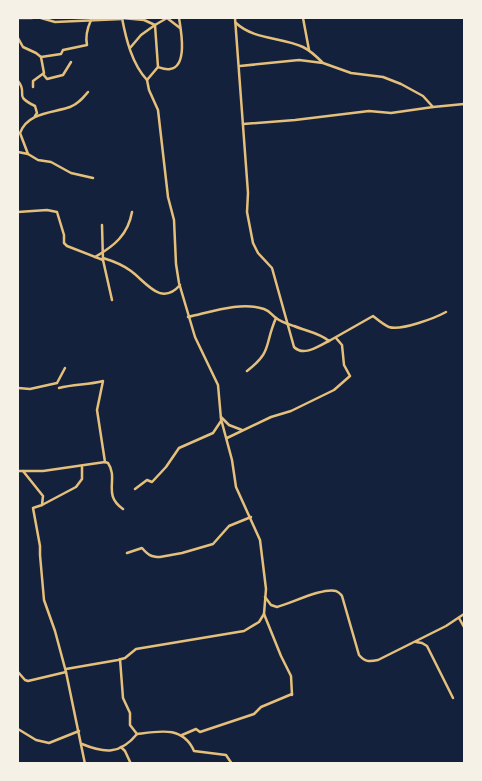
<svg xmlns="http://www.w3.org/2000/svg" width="482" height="781" font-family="'Exo 2',sans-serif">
	<rect width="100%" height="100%" fill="#14213d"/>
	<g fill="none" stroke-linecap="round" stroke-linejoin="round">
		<g stroke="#e5c07b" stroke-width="2.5">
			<path d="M 18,18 L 32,18"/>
			<path d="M 41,18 L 55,22 L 122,19"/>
			<path d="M 167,18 L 155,25 L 158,67 L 147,80 L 149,90 L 158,110 L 168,197 L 174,220 L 176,264 L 179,283 L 195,337 L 218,385 L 221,419 L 232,460 L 236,487 L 260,540 L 266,589 L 264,614 L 281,656 L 291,676 L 292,695"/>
			<path d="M 167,18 L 180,28"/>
			<path d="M 235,18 L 248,193 L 247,212 L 253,243 L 258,253 L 272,268 L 294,347 C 304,357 318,346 329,341"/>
			<path d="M 303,18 L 309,50"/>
			<path d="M 236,23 C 254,40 282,37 303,47 C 311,51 316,56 322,62"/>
			<path d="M 18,38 L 23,47 L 36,53 L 41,57 L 44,73 L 33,81 L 33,87"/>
			<path d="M 130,48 L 141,35 L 155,25"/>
			<path d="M 41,57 L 61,54 L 63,50 L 87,45 C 85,36 87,29 91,20"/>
			<path d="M 240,66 L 299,60 L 323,63 L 351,73 L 383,77 L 401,84 L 423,96 L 433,107 L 464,104"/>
			<path d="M 158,67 C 161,68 166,70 170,69 C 188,67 181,30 179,18"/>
			<path d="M 43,74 L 47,79 L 63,75 L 71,62"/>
			<path d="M 147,80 C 132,64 126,39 122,18 L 144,20 L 155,25"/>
			<path d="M 18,81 C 29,94 12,95 35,106 L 37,113 L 35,116"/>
			<path d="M 243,124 L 295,120 L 369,111 L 391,113 L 433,107"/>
			<path d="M 18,152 L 28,154 L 20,133 C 28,112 53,113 70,107 C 78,104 83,98 88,92"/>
			<path d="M 28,154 L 38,160 L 51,162 L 71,173 L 93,178"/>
			<path d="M 18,212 L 47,210 L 57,212 L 64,235 L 64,243 L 67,246 L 103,260 L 102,225"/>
			<path d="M 95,257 C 114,246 128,235 132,212"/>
			<path d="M 103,258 C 113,261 123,265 131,271 C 146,282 161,307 180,285"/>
			<path d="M 103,260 L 112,300"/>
			<path d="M 188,317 C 211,312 241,301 264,309 C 270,311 272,315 276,318 C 281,322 288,324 294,326 C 306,331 320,333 329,341 L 373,316 C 378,320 384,325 389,327 C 401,331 435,318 446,312"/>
			<path d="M 247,371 C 273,351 264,345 276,318"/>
			<path d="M 18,388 L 30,389 L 57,383 L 65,368"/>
			<path d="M 59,388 C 74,384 88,385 103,381 L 97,410 L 105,462"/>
			<path d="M 221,417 L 229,425 L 242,430"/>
			<path d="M 227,438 L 271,417 L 291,411 L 334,390 L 350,376 L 344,365 L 342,345 L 336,338"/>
			<path d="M 18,471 L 23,471 L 43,496 L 42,505 L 33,508 L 40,546 L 40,555 L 44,600 L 55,631 L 66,672 L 85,764"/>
			<path d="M 23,471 L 43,471 L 105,462 L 108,463 C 119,479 102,495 123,509"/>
			<path d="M 135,489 L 147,480 L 152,482 L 166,467 L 179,448 L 213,433 L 221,421"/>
			<path d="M 42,505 L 76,487 L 82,479 L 82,467"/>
			<path d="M 127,553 L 142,548 C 148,555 151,557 160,557 L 182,553 L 213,544 L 229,526 L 251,517"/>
			<path d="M 265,597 L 271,605 L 277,607 C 290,604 323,587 336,591 C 338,592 341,594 342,596 L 359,655 C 365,662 369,662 378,660 L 446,626 L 464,614"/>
			<path d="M 459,618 L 464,627"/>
			<path d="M 416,642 L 422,643 L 427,646 L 453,698"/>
			<path d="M 120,659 L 123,698 L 130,713 L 130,725 L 137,734"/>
			<path d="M 66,669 L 118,660 L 125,658 L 136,649 L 244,631 L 259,622 L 264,614"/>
			<path d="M 18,672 L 25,680 L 28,681 L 66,672"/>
			<path d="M 18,729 L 36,740 L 49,743 L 79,731"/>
			<path d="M 182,735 L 196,729 L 200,732 L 254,714 L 261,707 L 292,694"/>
			<path d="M 82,744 C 104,753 120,755 137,734 C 160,731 183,726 194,751 L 226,755 L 232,764"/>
			<path d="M 121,747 L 125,751 L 131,764"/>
		</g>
	</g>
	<rect width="482" height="781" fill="none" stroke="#f6f1e7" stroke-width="38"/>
</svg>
